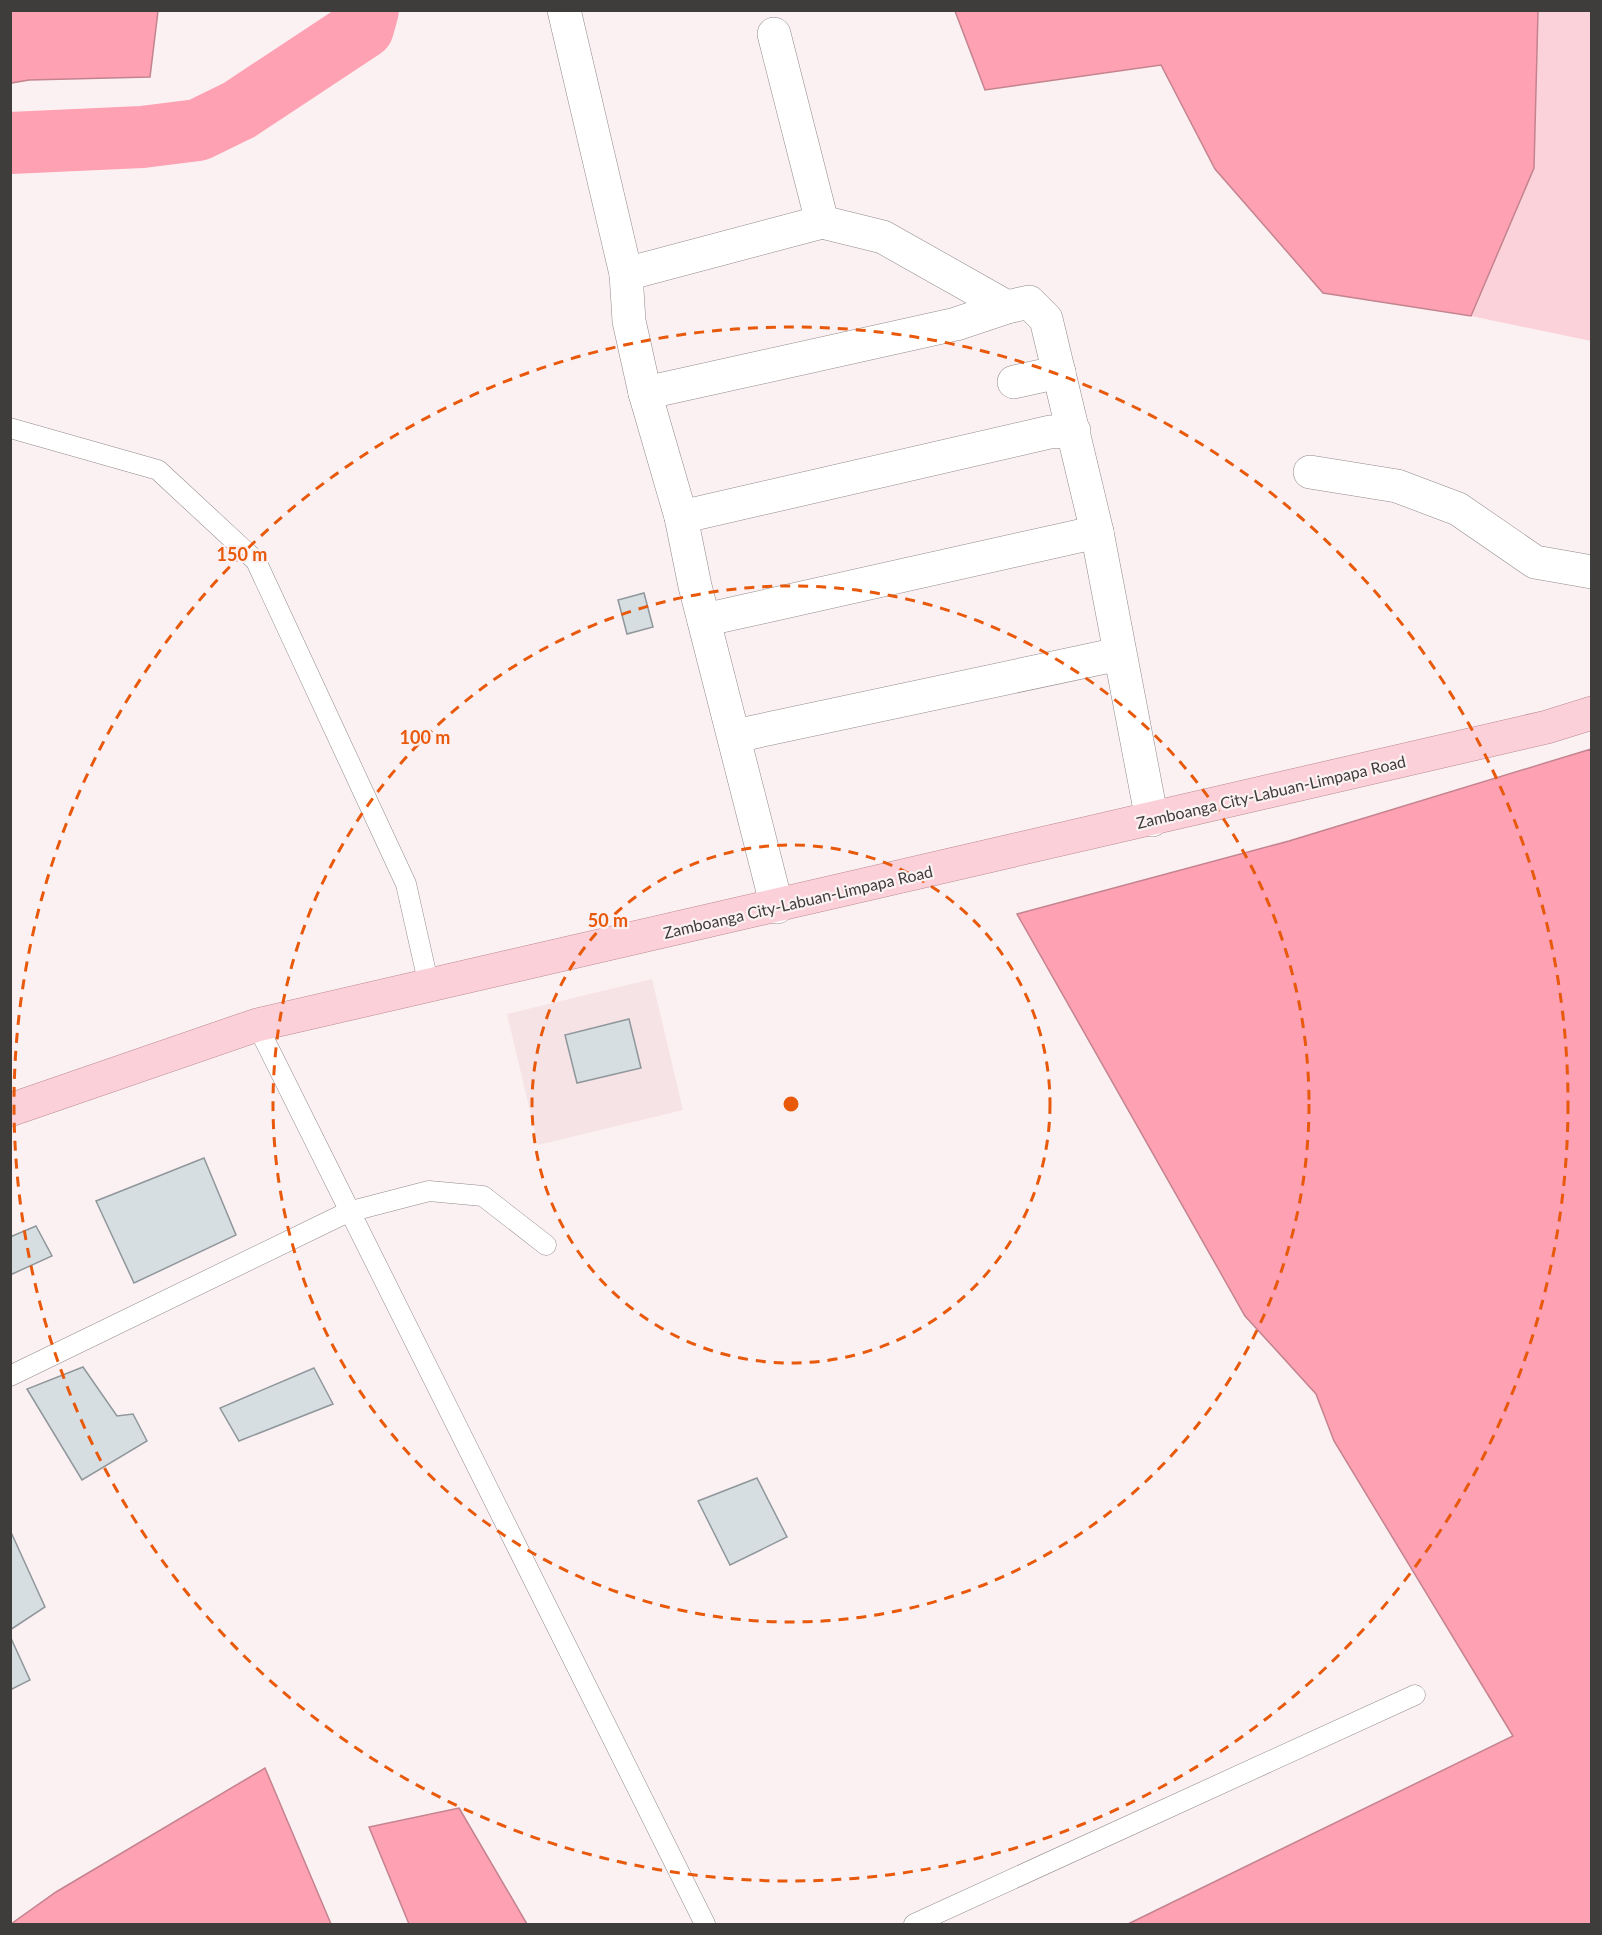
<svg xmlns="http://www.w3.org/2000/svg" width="1602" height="1935" font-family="Lato,sans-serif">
	<rect width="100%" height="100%" fill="#fbf1f2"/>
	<path fill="#f6e3e6" d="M 652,979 L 683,1110 L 538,1145 L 507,1014 Z"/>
	<path fill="#fbd2d9" d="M 1538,11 L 1591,11 L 1591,341 L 1471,316 L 1534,168 Z"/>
	<g fill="#fda1b3" stroke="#c4838f" stroke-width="1.5">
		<path d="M 11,10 L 158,11 L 150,77 L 29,80 L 11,83 Z"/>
		<path d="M 955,11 L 1538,11 L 1534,168 L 1471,316 L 1323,293 L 1215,169 L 1161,65 L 985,90 Z"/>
		<path d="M 1591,749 L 1591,1924 L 1128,1924 L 1513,1736 L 1334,1441 L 1316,1394 L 1245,1316 L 1017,914 L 1289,841 Z"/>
		<path d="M 265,1768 L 331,1924 L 11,1924 L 56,1892 Z"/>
		<path d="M 459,1808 L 527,1924 L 409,1924 L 369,1827 Z"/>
	</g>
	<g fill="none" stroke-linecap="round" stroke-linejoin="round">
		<path stroke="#fda1b3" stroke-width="62" d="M 10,143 L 142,137 L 198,130 L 239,110 L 363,28 L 368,10"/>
	</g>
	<g fill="#d6dee2" stroke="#90979b" stroke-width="1.5">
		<path d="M 644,593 L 653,627 L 627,634 L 618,600 Z"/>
		<path d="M 629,1019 L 641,1068 L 577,1083 L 565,1035 Z"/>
		<path d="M 204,1158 L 236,1235 L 134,1283 L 96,1201 Z"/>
		<path d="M 36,1226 L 52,1256 L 10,1275 L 10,1237 Z"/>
		<path d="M 83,1367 L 117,1416 L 133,1414 L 147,1441 L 82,1480 L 27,1389 Z"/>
		<path d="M 314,1368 L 333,1404 L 239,1441 L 220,1408 Z"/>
		<path d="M 757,1478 L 787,1537 L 730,1565 L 698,1501 Z"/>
		<path d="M 10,1530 L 45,1607 L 10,1630 Z"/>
		<path d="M 10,1636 L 30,1680 L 10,1690 Z"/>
	</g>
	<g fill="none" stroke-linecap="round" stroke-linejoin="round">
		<defs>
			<g id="service">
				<path d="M 10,428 L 158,470 L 256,561 L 406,884 L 429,986"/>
				<path d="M 257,1025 L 705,1924"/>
				<path d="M 10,1376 L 348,1212 L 429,1191 L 483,1196 L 546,1245"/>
				<path d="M 914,1924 L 1415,1695"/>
			</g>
			<g id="minor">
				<path d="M 564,10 L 626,274 L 629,321 L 645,393 L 681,517 L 695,586 L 777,907"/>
				<path d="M 774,34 L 822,222 L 883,237 L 1007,307 L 1029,302 L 1046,319 L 1097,532 L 1152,820"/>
				<path d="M 626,274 L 822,222"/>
				<path d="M 1014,382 L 1059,372"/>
				<path d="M 645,393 L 956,324 L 1007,307"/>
				<path d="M 1310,472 L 1397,486 L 1458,509 L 1535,562 L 1592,572"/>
				<path d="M 681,517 L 1050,432 L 1074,431"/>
				<path d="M 704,620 L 1097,532"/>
				<path d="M 735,736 L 1119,654"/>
			</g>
			<path id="primary" d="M 10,1110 L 257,1025 L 1547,727 L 1592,713"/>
		</defs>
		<use href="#service" stroke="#928a8b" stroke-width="21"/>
		<use href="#minor" stroke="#928a8b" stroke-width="34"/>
		<use href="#primary" stroke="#b98890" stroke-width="34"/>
		<use href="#service" stroke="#fff" stroke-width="20"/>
		<use href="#minor" stroke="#fff" stroke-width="33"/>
		<use href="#primary" stroke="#fcd0d8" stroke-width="33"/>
	</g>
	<g fill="none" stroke="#e8590c" stroke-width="3" stroke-dasharray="10 8">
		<circle cx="791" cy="1104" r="259"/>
		<circle cx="791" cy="1104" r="518"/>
		<circle cx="791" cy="1104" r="777"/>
	</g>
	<g text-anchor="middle" stroke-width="4.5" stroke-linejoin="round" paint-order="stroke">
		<g font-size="16" fill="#3f3c3c" stroke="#fbf1f2">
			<text transform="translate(1271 792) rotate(-13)" y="6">Zamboanga City-Labuan-Limpapa Road</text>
			<text transform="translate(798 902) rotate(-13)" y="6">Zamboanga City-Labuan-Limpapa Road</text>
		</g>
	</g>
	<circle cx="791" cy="1104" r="9" fill="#e8590c" stroke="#fbf1f2" stroke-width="3"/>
	<g font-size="18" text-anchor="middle" font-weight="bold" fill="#e8590c" stroke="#fbf1f2" stroke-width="4.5" stroke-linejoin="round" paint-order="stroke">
		<text x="242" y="561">150 m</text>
		<text x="425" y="744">100 m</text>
		<text x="608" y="927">50 m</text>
	</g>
	<rect width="1602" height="1935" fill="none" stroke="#3f3c3c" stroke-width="24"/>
</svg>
